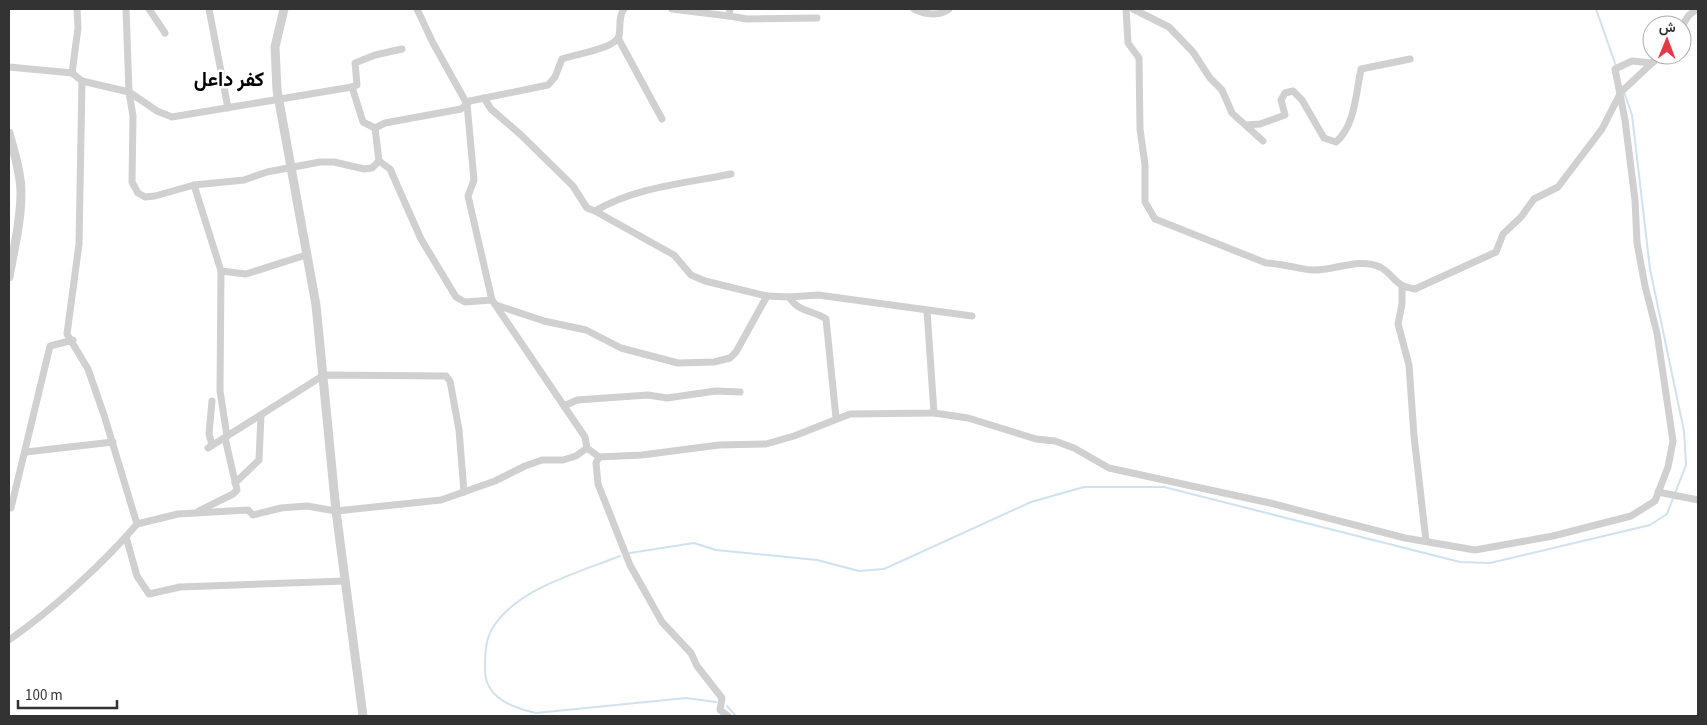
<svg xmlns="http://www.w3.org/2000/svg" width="1707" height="725" font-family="'Source Sans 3',Vazirmatn,sans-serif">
	<rect width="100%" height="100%" fill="#fff"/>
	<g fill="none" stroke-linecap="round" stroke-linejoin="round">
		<g stroke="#cfe2ee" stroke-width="2">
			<path d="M 1596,9 L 1616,66"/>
			<path d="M 630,553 L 694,543 L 716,550 L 817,560 L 859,571 L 884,569 L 1031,502 L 1084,487 L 1164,487 L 1460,562 L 1490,563 L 1650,525 L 1667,514 L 1686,465 L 1684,431 L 1650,269 L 1632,115 L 1624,92"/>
			<path d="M 620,556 C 580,572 515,589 492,629 C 485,641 485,656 485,670 C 485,698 513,708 536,713 L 686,698 L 716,702"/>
			<path d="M 727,706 L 736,716"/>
		</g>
		<g stroke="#d0d0d0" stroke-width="7">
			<path d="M 126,9 L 129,92 L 133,116 L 132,182 L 138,193 L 145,197 L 155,196 L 194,185 L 244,180 L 267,172 L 320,162 L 334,162 L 364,169 L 372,168 L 379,161 L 375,128 L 385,123 L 461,109 L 470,101 L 548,85 L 555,77 L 562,59 C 575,54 615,49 619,36 C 621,26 618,17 624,9"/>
			<path d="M 149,9 L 165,33"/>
			<path d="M 209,9 L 228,108"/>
			<path d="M 417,9 L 433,43 L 467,104 L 474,180 L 468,196 L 492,300 L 585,437 L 587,448 L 599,457 L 642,455 L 719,445 L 766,444 L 794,436 L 850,414 L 934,413 L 927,311"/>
			<path d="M 672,9 L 729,16 L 730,9"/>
			<path d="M 914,9 C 924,14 939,17 949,9"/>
			<path d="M 1126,9 L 1128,43 L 1139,58 L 1140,129 L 1145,165 L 1145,202 L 1155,219 L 1266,263 C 1282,263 1297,269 1312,270 C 1334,271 1359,257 1380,267 C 1395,275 1393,286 1415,289 L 1496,252 L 1503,234 L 1521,217 L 1534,199 L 1558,187 L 1602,129 L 1621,92 L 1652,63"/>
			<path d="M 1133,9 L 1169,27 L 1193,52 L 1210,78 L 1222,90 L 1232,113 L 1263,141"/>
			<path d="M 729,16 L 747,19 L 817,18"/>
			<path d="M 1682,26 L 1689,15 L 1697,9"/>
			<path d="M 618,38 L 662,119"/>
			<path d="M 9,67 L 72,73 L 82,81 L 79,244 L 67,334 L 88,369 L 104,415 L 137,524 L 178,514 L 248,510 L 253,515 L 281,508 L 307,506 L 336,511 L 441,500 L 495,481 L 525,466 L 542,460 L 563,460 L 576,456 L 587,448"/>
			<path d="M 72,73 L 78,28 L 77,9"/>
			<path d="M 82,81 L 129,92 L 157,111 L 172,117 L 352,87 L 363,122 L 375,128"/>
			<path d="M 352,87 L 357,85 L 355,63 L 375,55 L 402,49"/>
			<path d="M 484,98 L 491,109 L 521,135 L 573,186 L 587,208 L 595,211 C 635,187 687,183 731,174"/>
			<path d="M 1246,125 L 1260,124 L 1285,115 L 1281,100 L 1285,93 L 1293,91 L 1302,100 L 1324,138 L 1336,142 C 1355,126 1356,93 1361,69 L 1410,59"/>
			<path d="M 379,161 L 390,169 L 421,239 L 456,297 L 465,302 L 492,300"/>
			<path d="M 194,185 L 221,271 L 246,274 L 306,255"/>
			<path d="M 221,271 L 220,391 L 227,436"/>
			<path d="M 1402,287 L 1402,304 L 1398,324 L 1409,365 L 1414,436 L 1426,541"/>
			<path d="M 767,296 L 789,297 L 818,295 L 972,316"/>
			<path d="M 789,297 C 799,313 813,310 826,319 L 836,418"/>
			<path d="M 496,305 L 544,321 L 586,330 L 621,348 L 678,363 L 714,362 L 730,358 L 736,352 L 767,296 L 705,281 L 691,275 L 674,255 L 595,211"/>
			<path d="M 564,406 L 577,400 L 648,395 L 667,398 L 716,391 L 740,392"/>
			<path d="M 934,413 L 968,418 L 1036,439 L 1055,441 L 1074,448 L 1109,468 L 1270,503 L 1405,538 L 1475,550 L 1553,536 L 1631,516 L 1655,501 L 1668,467 L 1673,441 L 1657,333 L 1645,286 L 1637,243 L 1635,200 L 1625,120 L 1615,69 L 1632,61 L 1652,63 L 1662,55"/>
			<path d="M 212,445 L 209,434 L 212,401"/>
			<path d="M 208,448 L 324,375 L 446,376 L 450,381 L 459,430 L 464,492"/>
			<path d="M 26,452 L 113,442"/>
			<path d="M 599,457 L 596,463 L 598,484 L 630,565 L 662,622 L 691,653 L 697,666 L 722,698 L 720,710 L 728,716"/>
			<path d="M 235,483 L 259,460 L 261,415"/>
			<path d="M 1658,492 L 1698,500"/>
			<path d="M 9,508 L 11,508 L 50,346 L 73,340"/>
			<path d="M 199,511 L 233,494 L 237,490 L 225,438"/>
			<path d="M 126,537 L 137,576 L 149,594 L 180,587 L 345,581"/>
			<path d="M 9,640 C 52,610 103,564 137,524"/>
		</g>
		<g stroke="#d0d0d0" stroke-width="9">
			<path d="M 284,9 L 275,47 L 277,90 L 316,305 L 336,511 L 363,716"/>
			<path d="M 9,133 C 14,152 21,173 21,193 C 21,221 14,249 9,277"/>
		</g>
	</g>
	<g text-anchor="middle" stroke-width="5" stroke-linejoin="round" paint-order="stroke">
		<g font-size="20" font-weight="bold" fill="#000" stroke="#fff">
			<text x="229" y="86">كفر داعل</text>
		</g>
	</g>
	<rect width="1707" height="725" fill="none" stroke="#333333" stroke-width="20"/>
	<g transform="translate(1667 40) rotate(1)"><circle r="24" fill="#ffffff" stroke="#adadad"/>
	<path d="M0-4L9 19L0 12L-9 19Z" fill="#e63946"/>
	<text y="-8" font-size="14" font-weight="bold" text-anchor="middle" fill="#333333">ش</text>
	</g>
	<path d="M18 700v8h99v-8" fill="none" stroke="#333333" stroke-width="2.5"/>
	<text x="25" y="700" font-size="15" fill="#333333" stroke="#ffffff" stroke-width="4" paint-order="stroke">100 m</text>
</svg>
